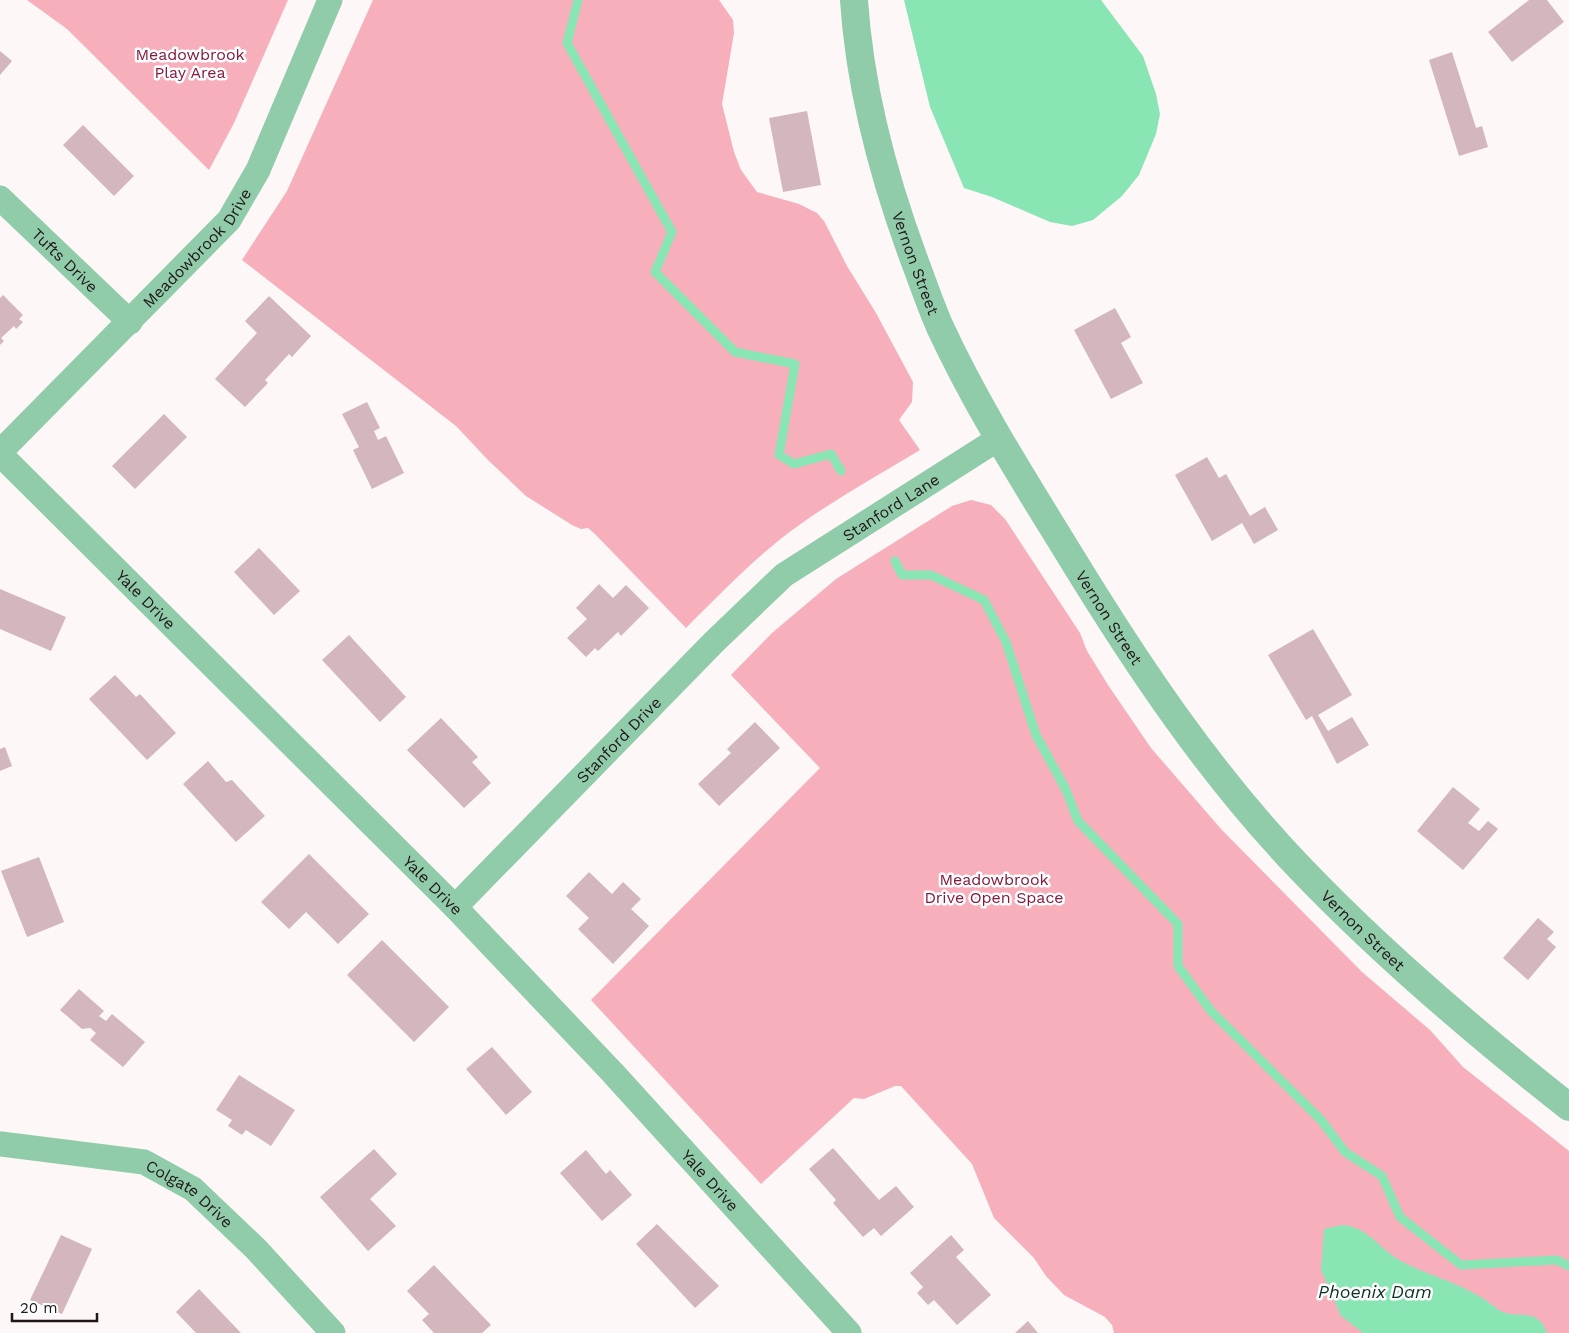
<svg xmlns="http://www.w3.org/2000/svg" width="1569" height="1333" font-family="'Work Sans',sans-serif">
	<rect width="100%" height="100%" fill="#fdf7f8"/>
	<g fill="#f7afbc">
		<path d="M 27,0 L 288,0 L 234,123 L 209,170 L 67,29 Z"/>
		<path d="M 373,0 L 719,0 L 733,20 L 734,33 L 722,104 L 734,152 L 741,170 L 757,192 L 799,204 L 817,213 L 824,221 L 847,266 L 876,313 L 913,382 L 912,402 L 899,420 L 920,450 C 872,479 822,506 778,541 C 745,568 716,598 686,628 L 595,534 L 588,528 L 581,529 L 572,525 L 526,496 L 488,460 L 456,426 L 242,260 L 287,191 Z"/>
		<path d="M 971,500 L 991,505 L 1005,519 L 1080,633 L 1087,651 L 1108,685 L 1151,748 L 1221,829 L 1362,972 L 1430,1030 L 1463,1067 L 1569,1151 L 1569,1333 L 1114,1333 L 1112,1325 L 1105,1317 L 1064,1295 L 1046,1276 L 1034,1258 L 994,1218 L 972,1164 L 901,1086 L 895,1086 L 864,1099 L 854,1098 L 761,1184 L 591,1000 L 820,768 L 731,675 L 772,633 L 836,579 L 952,506 Z"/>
	</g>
	<g fill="#89e5b3">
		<path d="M 904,0 L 1101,0 L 1143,56 L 1156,94 L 1160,114 L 1156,134 L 1139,175 L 1122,196 L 1093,220 L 1072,226 L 1050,222 L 992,197 L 964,188 L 930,107 Z"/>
		<path d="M 1342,1225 C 1370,1227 1380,1251 1403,1262 C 1427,1275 1454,1281 1477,1295 C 1485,1299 1492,1305 1499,1310 C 1519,1321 1537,1305 1547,1333 L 1363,1333 L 1341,1316 L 1321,1270 L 1324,1229 Z"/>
	</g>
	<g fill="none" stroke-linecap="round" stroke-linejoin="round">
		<g stroke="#89e5b3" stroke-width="9">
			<path d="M 578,0 L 567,43 L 672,232 L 655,272 L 735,352 L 795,364 L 779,455 L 794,464 L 831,454 L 841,471"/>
			<path d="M 895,561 L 902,575 L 931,575 L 984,600 L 1006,642 L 1036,735 L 1066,790 L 1078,821 L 1178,924 L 1178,966 L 1211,1011 L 1321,1120 L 1345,1152 L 1382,1176 L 1400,1217 L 1461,1265 L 1557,1260 L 1569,1266"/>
		</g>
	</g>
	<g fill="#d4b7bc">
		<path d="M 1529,0 L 1547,0 L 1564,22 L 1512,62 L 1488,32 Z"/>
		<path d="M 0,51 L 12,61 L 0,75 Z"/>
		<path d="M 1452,52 L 1476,128 L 1482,126 L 1488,147 L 1459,156 L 1429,60 Z"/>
		<path d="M 807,111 L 821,185 L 783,192 L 769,118 Z"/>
		<path d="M 83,125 L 134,176 L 114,196 L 63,145 Z"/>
		<path d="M 3,295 L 23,315 L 19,319 L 23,322 L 16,329 L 14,326 L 1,338 L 4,341 L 0,345 L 0,298 Z"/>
		<path d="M 269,296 L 311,336 L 292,357 L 289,354 L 265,380 L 268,383 L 245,407 L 215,379 L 257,333 L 245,321 Z"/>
		<path d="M 1115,308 L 1131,337 L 1121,343 L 1143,383 L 1111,399 L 1074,330 Z"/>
		<path d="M 367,402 L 380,428 L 374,431 L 378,440 L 386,436 L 404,473 L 372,489 L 353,450 L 359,447 L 342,414 Z"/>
		<path d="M 164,414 L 187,437 L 135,489 L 112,466 Z"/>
		<path d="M 1207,457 L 1219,478 L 1226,474 L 1250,516 L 1265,507 L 1278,530 L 1254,544 L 1242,523 L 1212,541 L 1175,475 Z"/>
		<path d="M 259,548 L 300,591 L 274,615 L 234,572 Z"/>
		<path d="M 599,584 L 613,598 L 626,585 L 649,608 L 621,636 L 618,632 L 598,651 L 595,648 L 586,657 L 567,638 L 587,619 L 576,608 Z"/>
		<path d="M 0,589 L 66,617 L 51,651 L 0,629 Z"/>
		<path d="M 1313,629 L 1352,695 L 1318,715 L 1328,731 L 1352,717 L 1369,745 L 1337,764 L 1312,716 L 1306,720 L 1268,655 Z"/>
		<path d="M 349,635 L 406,697 L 380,722 L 322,660 Z"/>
		<path d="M 115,675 L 136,697 L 140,694 L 176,733 L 147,760 L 89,699 Z"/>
		<path d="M 441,718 L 478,757 L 472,762 L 491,783 L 464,808 L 407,750 Z"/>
		<path d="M 755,722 L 780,748 L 719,806 L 698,784 L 731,753 L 727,749 Z"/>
		<path d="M 5,747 L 12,766 L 0,771 L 0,749 Z"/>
		<path d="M 208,761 L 226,782 L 232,780 L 265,816 L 236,842 L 183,784 Z"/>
		<path d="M 1453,787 L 1480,809 L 1468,823 L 1479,831 L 1488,821 L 1498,829 L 1463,870 L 1417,831 Z"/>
		<path d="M 309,854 L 369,914 L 338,944 L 306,912 L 289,929 L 261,902 Z"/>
		<path d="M 39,857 L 64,922 L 27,937 L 1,871 Z"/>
		<path d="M 589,872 L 612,894 L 623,882 L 641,899 L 631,909 L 649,926 L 613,964 L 578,929 L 589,918 L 566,896 Z"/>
		<path d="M 1538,918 L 1554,932 L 1547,939 L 1556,947 L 1528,980 L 1503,958 Z"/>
		<path d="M 382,940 L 449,1007 L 414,1042 L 347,975 Z"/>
		<path d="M 79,989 L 104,1011 L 99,1016 L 106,1021 L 112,1014 L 145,1042 L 123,1067 L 90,1040 L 96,1033 L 90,1028 L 82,1029 L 60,1010 Z"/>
		<path d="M 492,1047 L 532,1092 L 506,1115 L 466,1069 Z"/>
		<path d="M 239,1075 L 295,1110 L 271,1146 L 246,1130 L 242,1135 L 228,1126 L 232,1120 L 216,1110 Z"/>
		<path d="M 833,1148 L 879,1200 L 896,1186 L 914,1207 L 881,1236 L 874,1228 L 863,1237 L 833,1203 L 836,1200 L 809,1169 Z"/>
		<path d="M 374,1149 L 397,1174 L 370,1199 L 396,1226 L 368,1251 L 320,1197 Z"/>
		<path d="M 586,1150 L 606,1174 L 610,1170 L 632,1195 L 602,1221 L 560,1173 Z"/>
		<path d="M 657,1224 L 719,1286 L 695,1308 L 636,1244 Z"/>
		<path d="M 61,1235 L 92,1249 L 62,1314 L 30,1300 Z"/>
		<path d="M 951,1235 L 964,1250 L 956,1257 L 991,1295 L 957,1325 L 934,1300 L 928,1305 L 917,1293 L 923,1287 L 910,1273 Z"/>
		<path d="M 434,1265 L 491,1325 L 482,1333 L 434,1333 L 422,1320 L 429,1314 L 407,1291 Z"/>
		<path d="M 199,1289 L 241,1333 L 196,1333 L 176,1312 Z"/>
		<path d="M 1028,1321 L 1038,1333 L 1015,1333 Z"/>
	</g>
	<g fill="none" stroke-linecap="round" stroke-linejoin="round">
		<g stroke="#91ccaa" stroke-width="25">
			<path id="s1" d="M 0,198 L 130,322"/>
			<path id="s2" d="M 0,452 L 229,220 L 258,170 L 330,0"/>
			<path id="s3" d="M 0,454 L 455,907 L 612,1072 L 849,1333"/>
			<path id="s4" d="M 455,907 L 714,642 L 784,575 L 998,439"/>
			<path id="s5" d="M 1,1144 L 144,1162 L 193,1189 L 256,1249 L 333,1333"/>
		</g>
		<path stroke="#91ccaa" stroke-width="28" id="s6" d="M 854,0 C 860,93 885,183 918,270 C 925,289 932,309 940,327 C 977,407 1025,482 1071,557 C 1139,668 1210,774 1300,868 C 1383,955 1475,1033 1569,1107"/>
	</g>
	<g text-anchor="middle" stroke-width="5" stroke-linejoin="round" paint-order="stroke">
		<g font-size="16" fill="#861a3e" stroke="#fff">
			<text x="190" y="60">Meadowbrook<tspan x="190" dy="18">Play Area</tspan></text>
			<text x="994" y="885">Meadowbrook<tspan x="994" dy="18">Drive Open Space</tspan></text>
		</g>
		<g font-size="16" fill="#201618" stroke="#fff">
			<text dy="6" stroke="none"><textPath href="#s2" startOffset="284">Meadowbrook Drive</textPath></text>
			<text dy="6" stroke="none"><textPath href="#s1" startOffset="90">Tufts Drive</textPath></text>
			<text dy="6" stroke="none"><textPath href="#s6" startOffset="271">Vernon Street</textPath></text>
			<text dy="6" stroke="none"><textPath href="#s4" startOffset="594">Stanford Lane</textPath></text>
			<text dy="6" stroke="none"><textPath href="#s3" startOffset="206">Yale Drive</textPath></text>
			<text dy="6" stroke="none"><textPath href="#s6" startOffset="676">Vernon Street</textPath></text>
			<text dy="6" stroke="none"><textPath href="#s4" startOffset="234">Stanford Drive</textPath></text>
			<text dy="6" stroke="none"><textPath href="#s3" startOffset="611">Yale Drive</textPath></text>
			<text dy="6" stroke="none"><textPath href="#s6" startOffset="1080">Vernon Street</textPath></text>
			<text dy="6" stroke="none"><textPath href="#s3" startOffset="1016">Yale Drive</textPath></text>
			<text dy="6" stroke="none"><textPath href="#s5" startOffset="200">Colgate Drive</textPath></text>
		</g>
		<g font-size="18" font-style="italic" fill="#093320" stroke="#fff">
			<text x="1375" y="1298">Phoenix Dam</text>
		</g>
	</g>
	<path d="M12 1313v8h85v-8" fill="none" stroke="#201618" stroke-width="2.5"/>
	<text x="20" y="1313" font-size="15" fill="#201618" stroke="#ffffff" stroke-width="4" paint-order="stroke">20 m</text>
</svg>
